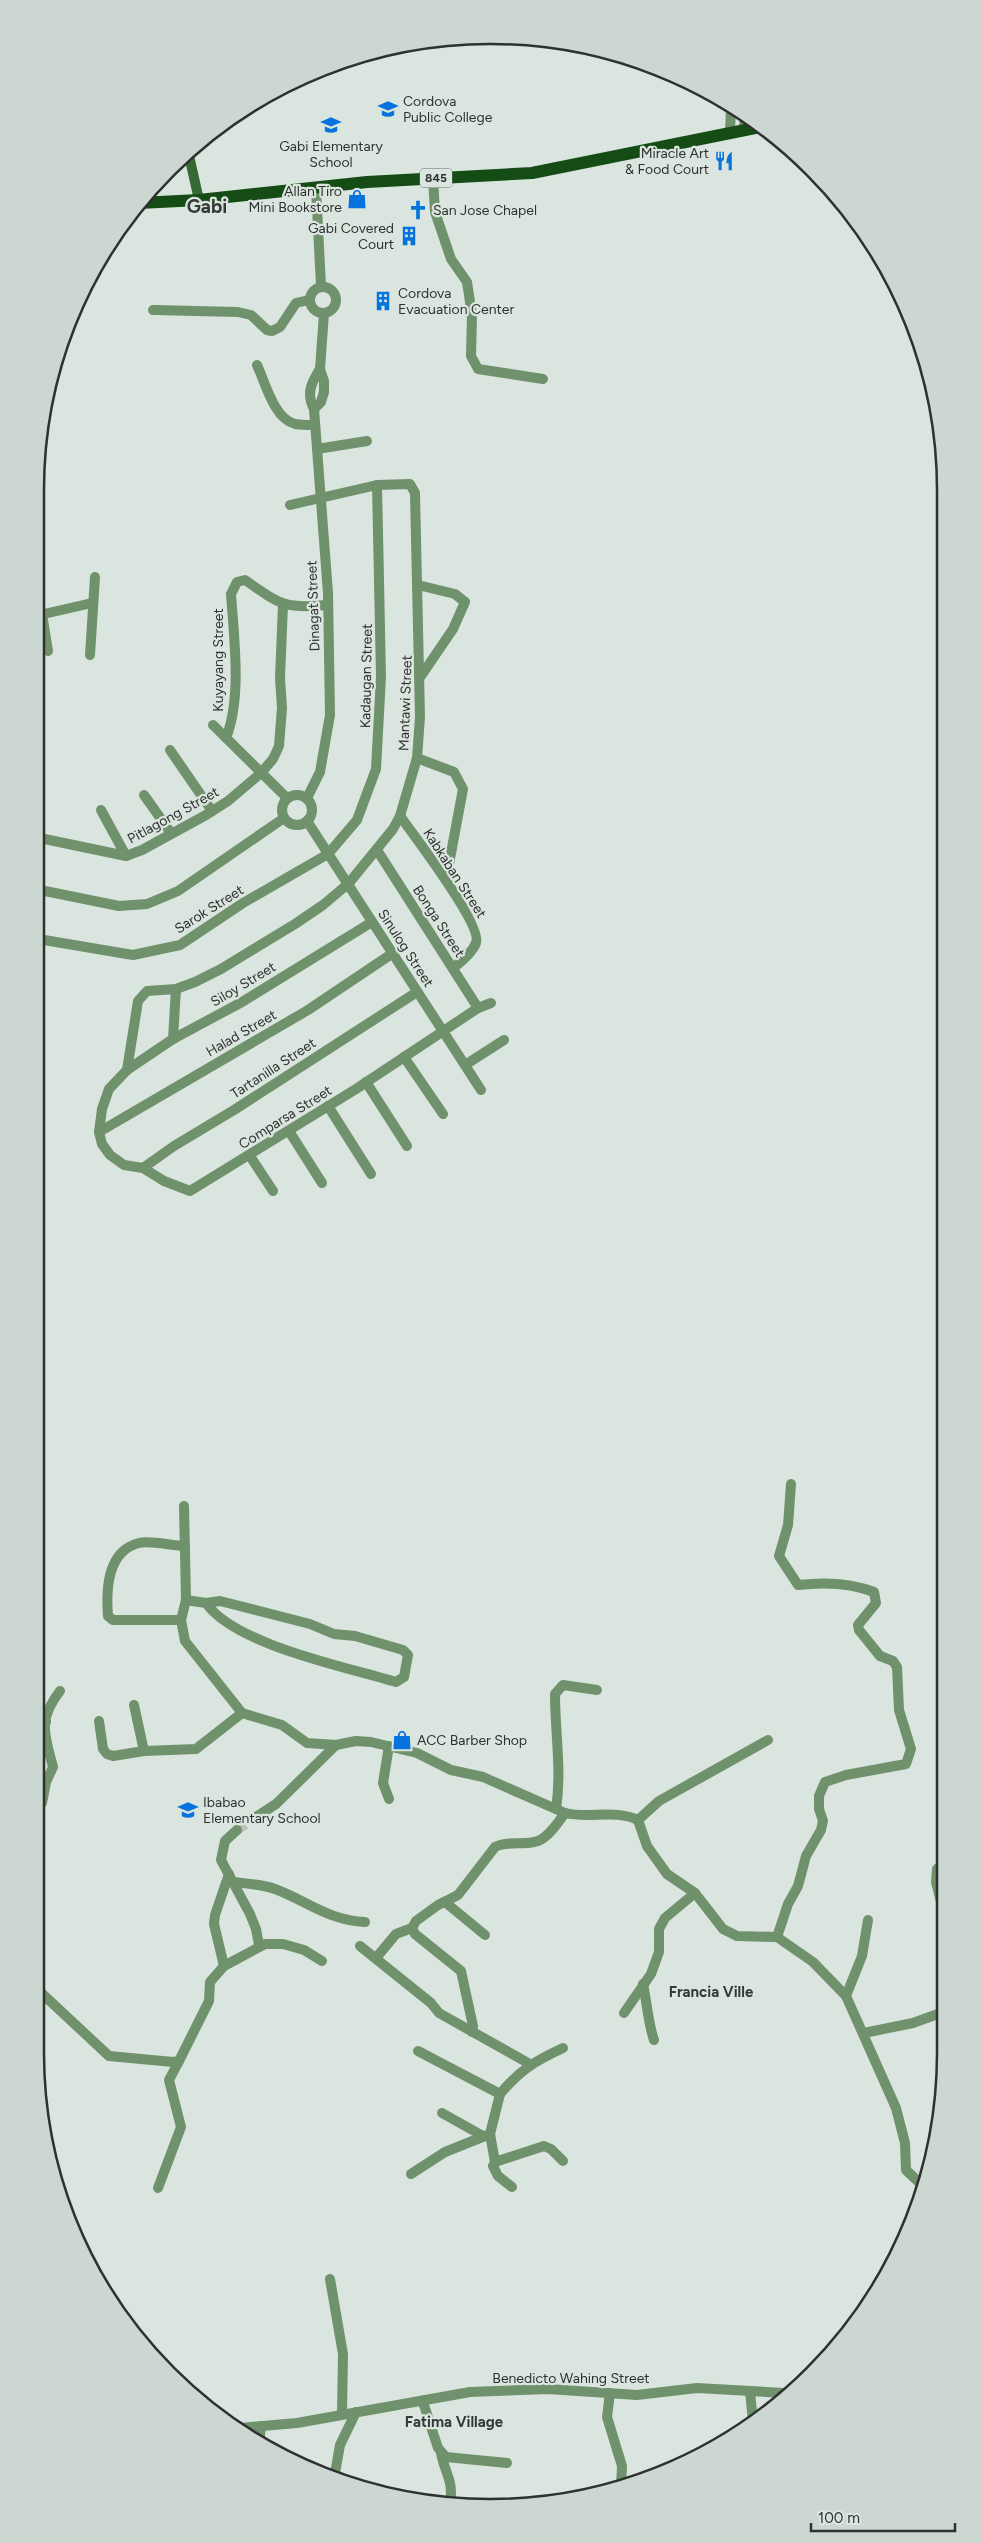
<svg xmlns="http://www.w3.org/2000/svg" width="981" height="2543" font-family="Figtree,sans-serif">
	<rect width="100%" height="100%" fill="#dbe5df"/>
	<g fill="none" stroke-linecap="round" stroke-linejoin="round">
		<path stroke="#b8c1bc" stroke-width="10" stroke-dasharray="10 5" stroke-linecap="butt" d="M 237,1830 L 256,1817"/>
		<g stroke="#6f916c" stroke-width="10">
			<path d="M 744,130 L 745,113"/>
			<path d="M 730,132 L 731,106"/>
			<path d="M 433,178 L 435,212 L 451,259 L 467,282 L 472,315 L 471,356 L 478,369 L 543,379"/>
			<path d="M 316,188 L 321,286"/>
			<circle cx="323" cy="300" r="13"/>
			<path d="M 153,310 L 238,312 L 251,315 L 267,330 L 272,331 L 280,327 L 296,303 L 309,300"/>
			<path d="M 257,365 C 265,382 274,419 295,424 C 301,425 309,425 315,425"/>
			<path d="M 314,409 L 321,402 L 324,392 L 324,381 L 320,369 L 324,313"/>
			<path d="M 317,449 L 367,441"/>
			<path d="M 290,505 L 377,485 L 410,484 L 415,493 L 420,717 L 417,758 L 400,816 L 393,829 L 349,883 L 323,905 L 295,924 L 221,969 L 195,982 L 176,989 L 147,991 L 138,1001 L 127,1070 L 109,1089 L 102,1109 L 99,1132 L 102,1144 L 110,1155 L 124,1165 L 143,1168 L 164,1181 L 190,1191 L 356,1089 L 478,1008 L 491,1003"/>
			<path d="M 418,585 L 455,594 L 465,602 L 453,629 L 421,676"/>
			<path d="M 42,614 L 48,651"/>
			<path d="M 35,616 L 92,603"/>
			<path d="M 90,655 L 95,577"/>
			<path d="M 213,725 L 287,798"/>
			<path d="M 226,738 C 242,698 234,638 231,594 L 237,582 L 245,580 C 281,605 284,609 328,605"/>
			<path d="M 170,750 L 212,811"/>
			<path d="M 417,758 L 454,772 L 463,789 L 446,880"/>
			<circle cx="297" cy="810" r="15"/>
			<path d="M 144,795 L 171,833"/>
			<path d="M 307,798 L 320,772 L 330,715 L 328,593 L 314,409 C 306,394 311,383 320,369"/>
			<path d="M 101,810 L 126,856"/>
			<path d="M 400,816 C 413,834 483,926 476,943 C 472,953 461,962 453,968"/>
			<path d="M 307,821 L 481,1090"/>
			<path d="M 35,837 L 126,856 L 142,850 L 206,815 L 228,801 L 261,773 L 273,759 L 279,746 L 282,708 L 280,678 L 283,604"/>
			<path d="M 377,850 L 478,1008"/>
			<path d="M 35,889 L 119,906 L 147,904 L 178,891 L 284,818"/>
			<path d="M 35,941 L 44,940 L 133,955 L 180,945 L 243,903 L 328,854 L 357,820 L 376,769 L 381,677 L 377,485"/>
			<path d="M 173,1039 L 176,989"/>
			<path d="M 404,1057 L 443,1114"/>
			<path d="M 465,1065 L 504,1040"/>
			<path d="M 127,1070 L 173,1039 L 242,1002 L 372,922"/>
			<path d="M 366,1082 L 407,1146"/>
			<path d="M 328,1106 L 371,1174"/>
			<path d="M 289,1131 L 322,1183"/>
			<path d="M 99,1132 L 308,1010 L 393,953"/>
			<path d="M 250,1156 L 273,1191"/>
			<path d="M 143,1168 L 174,1146 L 234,1110 L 417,992"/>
			<path d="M 184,1506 L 186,1600 L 181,1620 L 185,1641 L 242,1713 L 282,1725 L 307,1743 L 336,1745 L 356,1741 L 371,1742 L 417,1753 L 451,1770 L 483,1777 L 565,1813 C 589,1819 615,1809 638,1820 L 647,1846 L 667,1874 L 695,1893 L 723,1929 L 737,1936 L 777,1937 L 813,1962 L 846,1996 L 896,2108 L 905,2143 L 906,2170 L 924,2187"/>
			<path d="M 186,1600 L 206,1603 L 220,1601 L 310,1624 L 334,1634 L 355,1636 L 403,1650 L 408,1655 L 404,1677 L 396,1682 C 347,1667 235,1645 206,1603"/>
			<path d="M 181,1620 L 113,1620 L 108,1616 C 106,1591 107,1551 139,1543 C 150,1540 173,1546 185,1546"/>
			<path d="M 134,1705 L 144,1751"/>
			<path d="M 99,1721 L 103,1749 L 107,1754 L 113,1756 L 144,1751 L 196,1749 L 242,1713"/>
			<path d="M 35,1729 L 46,1722"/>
			<path d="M 389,1799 L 383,1783 L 389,1746"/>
			<path d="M 42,1803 L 46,1782 L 53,1767 C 45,1736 37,1720 60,1691"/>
			<path d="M 556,1809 C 562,1770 555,1733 555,1694 L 563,1685 L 597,1690"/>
			<path d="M 256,1817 L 276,1804 L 336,1745"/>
			<path d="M 638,1820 L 659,1801 L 768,1740"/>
			<path d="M 237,1830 L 225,1841 L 221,1860 L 250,1914 L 256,1929 L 259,1945"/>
			<path d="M 946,1862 L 937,1869 L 936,1882 L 946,1922"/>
			<path d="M 233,1882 C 247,1884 262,1884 275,1889 C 307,1901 330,1921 365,1922"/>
			<path d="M 445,1902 L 485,1935"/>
			<path d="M 412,1928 L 415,1934 L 461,1971 L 473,2026 L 472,2032"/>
			<path d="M 777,1937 L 788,1904 L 798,1886 L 806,1856 L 821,1830 L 823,1821 L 819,1809 L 819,1796 L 825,1782 L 846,1775 L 906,1764 L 911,1749 L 899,1710 L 897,1667 L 893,1661 L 880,1656 L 859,1630 L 858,1625 L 876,1603 L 874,1592 C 851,1583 823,1582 798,1585 L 779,1556 L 788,1525 L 791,1484"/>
			<path d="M 360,1946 L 431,2003 L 439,2013 L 530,2064"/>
			<path d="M 376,1958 L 396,1934 L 412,1928 L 416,1921 L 438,1905 L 458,1895 L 495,1847 C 508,1840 524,1846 538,1841 C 549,1837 558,1822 565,1813"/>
			<path d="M 224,1966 L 214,1924 L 215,1915 L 229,1874"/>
			<path d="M 643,1984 C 647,2003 648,2023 654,2040"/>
			<path d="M 35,1987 L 109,2056 L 173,2062 L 179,2061 L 209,2001 L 210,1982 L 224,1966 L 265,1944 L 283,1944 L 304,1950 L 322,1961"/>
			<path d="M 846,1996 L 862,1956 L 868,1920"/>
			<path d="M 624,2013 L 651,1974 L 659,1952 L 659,1929 L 665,1918 L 695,1893"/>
			<path d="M 864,2033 L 913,2023 L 946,2011"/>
			<path d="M 418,2051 L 500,2094 C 520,2070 535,2061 563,2048"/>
			<path d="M 500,2094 L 490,2134 L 495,2162 L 493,2166 L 498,2176 L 512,2187"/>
			<path d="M 442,2113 L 483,2136"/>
			<path d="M 495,2162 L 544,2146 L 551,2149 L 563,2161"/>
			<path d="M 411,2174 L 445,2152 L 490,2134"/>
			<path d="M 158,2188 L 181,2127 L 169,2080 L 179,2061"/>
			<path d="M 330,2279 L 343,2354 L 342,2414"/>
			<path d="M 750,2391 L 753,2422"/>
			<path d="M 610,2393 L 607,2417 L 622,2466 L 621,2487"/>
			<path d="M 423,2402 L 438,2448 L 446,2457 L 507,2463"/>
			<path d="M 240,2428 L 297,2423 L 470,2392 L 548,2389 L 637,2395 L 697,2388 L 784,2393"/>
			<path d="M 259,2444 L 261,2426"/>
			<path d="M 441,2453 C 445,2474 454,2481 450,2503"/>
			<path d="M 334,2479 L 340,2445 L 356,2412"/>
		</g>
		<path stroke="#356a33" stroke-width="10" d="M 188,151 L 199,200"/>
		<path stroke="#154b14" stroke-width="12" d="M 139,203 L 199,200 L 367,182 L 532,173 L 760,127"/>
	</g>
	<defs>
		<symbol id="university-bare" viewBox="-9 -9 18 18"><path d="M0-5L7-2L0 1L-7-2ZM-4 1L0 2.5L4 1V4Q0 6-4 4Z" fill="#0674dc" stroke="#dbe5df" stroke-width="2.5" paint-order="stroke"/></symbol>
		<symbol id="school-bare" viewBox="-9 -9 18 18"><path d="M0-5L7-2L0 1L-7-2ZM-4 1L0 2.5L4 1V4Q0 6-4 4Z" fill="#0674dc" stroke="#dbe5df" stroke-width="2.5" paint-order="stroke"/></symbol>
		<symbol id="restaurant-bare" viewBox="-9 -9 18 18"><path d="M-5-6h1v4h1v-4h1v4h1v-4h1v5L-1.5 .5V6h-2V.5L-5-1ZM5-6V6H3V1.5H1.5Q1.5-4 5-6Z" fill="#0674dc" stroke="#dbe5df" stroke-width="2.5" paint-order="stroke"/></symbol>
		<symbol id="shop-bare" viewBox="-9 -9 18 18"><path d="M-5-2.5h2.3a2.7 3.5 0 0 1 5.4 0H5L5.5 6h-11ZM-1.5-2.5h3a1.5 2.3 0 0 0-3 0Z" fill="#0674dc" stroke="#dbe5df" stroke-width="2.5" paint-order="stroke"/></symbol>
		<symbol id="church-bare" viewBox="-9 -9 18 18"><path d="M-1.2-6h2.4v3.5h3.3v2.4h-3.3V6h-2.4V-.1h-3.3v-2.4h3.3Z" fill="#0674dc" stroke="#dbe5df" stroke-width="2.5" paint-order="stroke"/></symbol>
		<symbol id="building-bare" viewBox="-9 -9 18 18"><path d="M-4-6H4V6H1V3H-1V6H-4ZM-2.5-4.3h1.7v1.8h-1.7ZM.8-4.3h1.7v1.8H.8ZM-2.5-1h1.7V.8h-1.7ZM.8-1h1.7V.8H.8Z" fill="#0674dc" stroke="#dbe5df" stroke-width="2.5" paint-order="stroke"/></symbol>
	</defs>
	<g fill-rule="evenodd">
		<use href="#university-bare" x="374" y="95" width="28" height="28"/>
		<use href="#school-bare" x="317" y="111" width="28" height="28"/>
		<use href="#restaurant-bare" x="710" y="147" width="28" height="28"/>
		<use href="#shop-bare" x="343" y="185" width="28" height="28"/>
		<use href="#church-bare" x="404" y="196" width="28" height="28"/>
		<use href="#building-bare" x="395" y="222" width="28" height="28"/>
		<use href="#building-bare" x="369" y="287" width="28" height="28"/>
		<use href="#shop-bare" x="388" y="1726" width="28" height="28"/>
		<use href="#school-bare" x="174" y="1796" width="28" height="28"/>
	</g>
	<g text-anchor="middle" stroke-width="4.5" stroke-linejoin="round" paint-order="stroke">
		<rect fill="#dbe5df" stroke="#626864" stroke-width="1" x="420" y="168.5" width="32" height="19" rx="4"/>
		<g font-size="12" font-weight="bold" fill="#2e322f">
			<text x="436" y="182">845</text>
		</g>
		<g font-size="14" fill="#2e322f" stroke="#dbe5df" text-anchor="start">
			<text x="403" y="106">Cordova<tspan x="403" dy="16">Public College</tspan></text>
			<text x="331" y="151" text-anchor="middle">Gabi Elementary<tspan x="331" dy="16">School</tspan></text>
			<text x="709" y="158" text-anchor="end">Miracle Art<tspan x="709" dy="16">&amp; Food Court</tspan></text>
			<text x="342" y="196" text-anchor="end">Allan Tiro<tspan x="342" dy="16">Mini Bookstore</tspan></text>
			<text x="433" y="215">San Jose Chapel</text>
			<text x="394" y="233" text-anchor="end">Gabi Covered<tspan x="394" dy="16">Court</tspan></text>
			<text x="398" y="298">Cordova<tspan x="398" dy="16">Evacuation Center</tspan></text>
			<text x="417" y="1745">ACC Barber Shop</text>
			<text x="203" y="1807">Ibabao<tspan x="203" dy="16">Elementary School</tspan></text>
		</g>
		<g font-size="14" fill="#2e322f" stroke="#dbe5df">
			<text transform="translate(313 606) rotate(-92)" y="5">Dinagat Street</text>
			<text transform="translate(218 660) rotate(-90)" y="5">Kuyayang Street</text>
			<text transform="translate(366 676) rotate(-89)" y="5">Kadaugan Street</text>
			<text transform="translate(405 703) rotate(-88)" y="5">Mantawi Street</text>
			<text transform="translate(173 815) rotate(-29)" y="5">Pitlagong Street</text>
			<text transform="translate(455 873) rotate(57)" y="5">Kabkaban Street</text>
			<text transform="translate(209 909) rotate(-32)" y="5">Sarok Street</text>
			<text transform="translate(439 921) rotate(57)" y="5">Bonga Street</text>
			<text transform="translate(406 948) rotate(57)" y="5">Sinulog Street</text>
			<text transform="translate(243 984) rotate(-31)" y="5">Siloy Street</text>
			<text transform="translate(241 1033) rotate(-30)" y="5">Halad Street</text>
			<text transform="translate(273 1068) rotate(-33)" y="5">Tartanilla Street</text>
			<text transform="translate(285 1117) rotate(-32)" y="5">Comparsa Street</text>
			<text x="571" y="2383">Benedicto Wahing Street</text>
		</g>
		<g font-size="15" font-weight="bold" fill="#333b37" stroke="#dbe5df">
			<text x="711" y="1997">Francia Ville</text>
			<text x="454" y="2427">Fatima Village</text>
		</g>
		<g font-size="19" font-weight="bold" fill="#333b37" stroke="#dbe5df">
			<text x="207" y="213">Gabi</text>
		</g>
	</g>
	<path d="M0 0H981V2543H0ZM490 44H491A446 446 0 0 1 937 490V2053A446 446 0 0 1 491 2499H490A446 446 0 0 1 44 2053V490A446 446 0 0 1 490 44Z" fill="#cdd7d1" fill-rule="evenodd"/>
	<path fill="none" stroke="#2e322f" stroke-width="2.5" d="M490 44H491A446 446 0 0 1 937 490V2053A446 446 0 0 1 491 2499H490A446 446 0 0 1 44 2053V490A446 446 0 0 1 490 44Z"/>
	<path d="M811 2523v8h144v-8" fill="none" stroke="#2e322f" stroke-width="2.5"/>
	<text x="818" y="2523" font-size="15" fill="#2e322f" stroke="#dbe5df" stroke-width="4" paint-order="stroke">100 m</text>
</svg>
